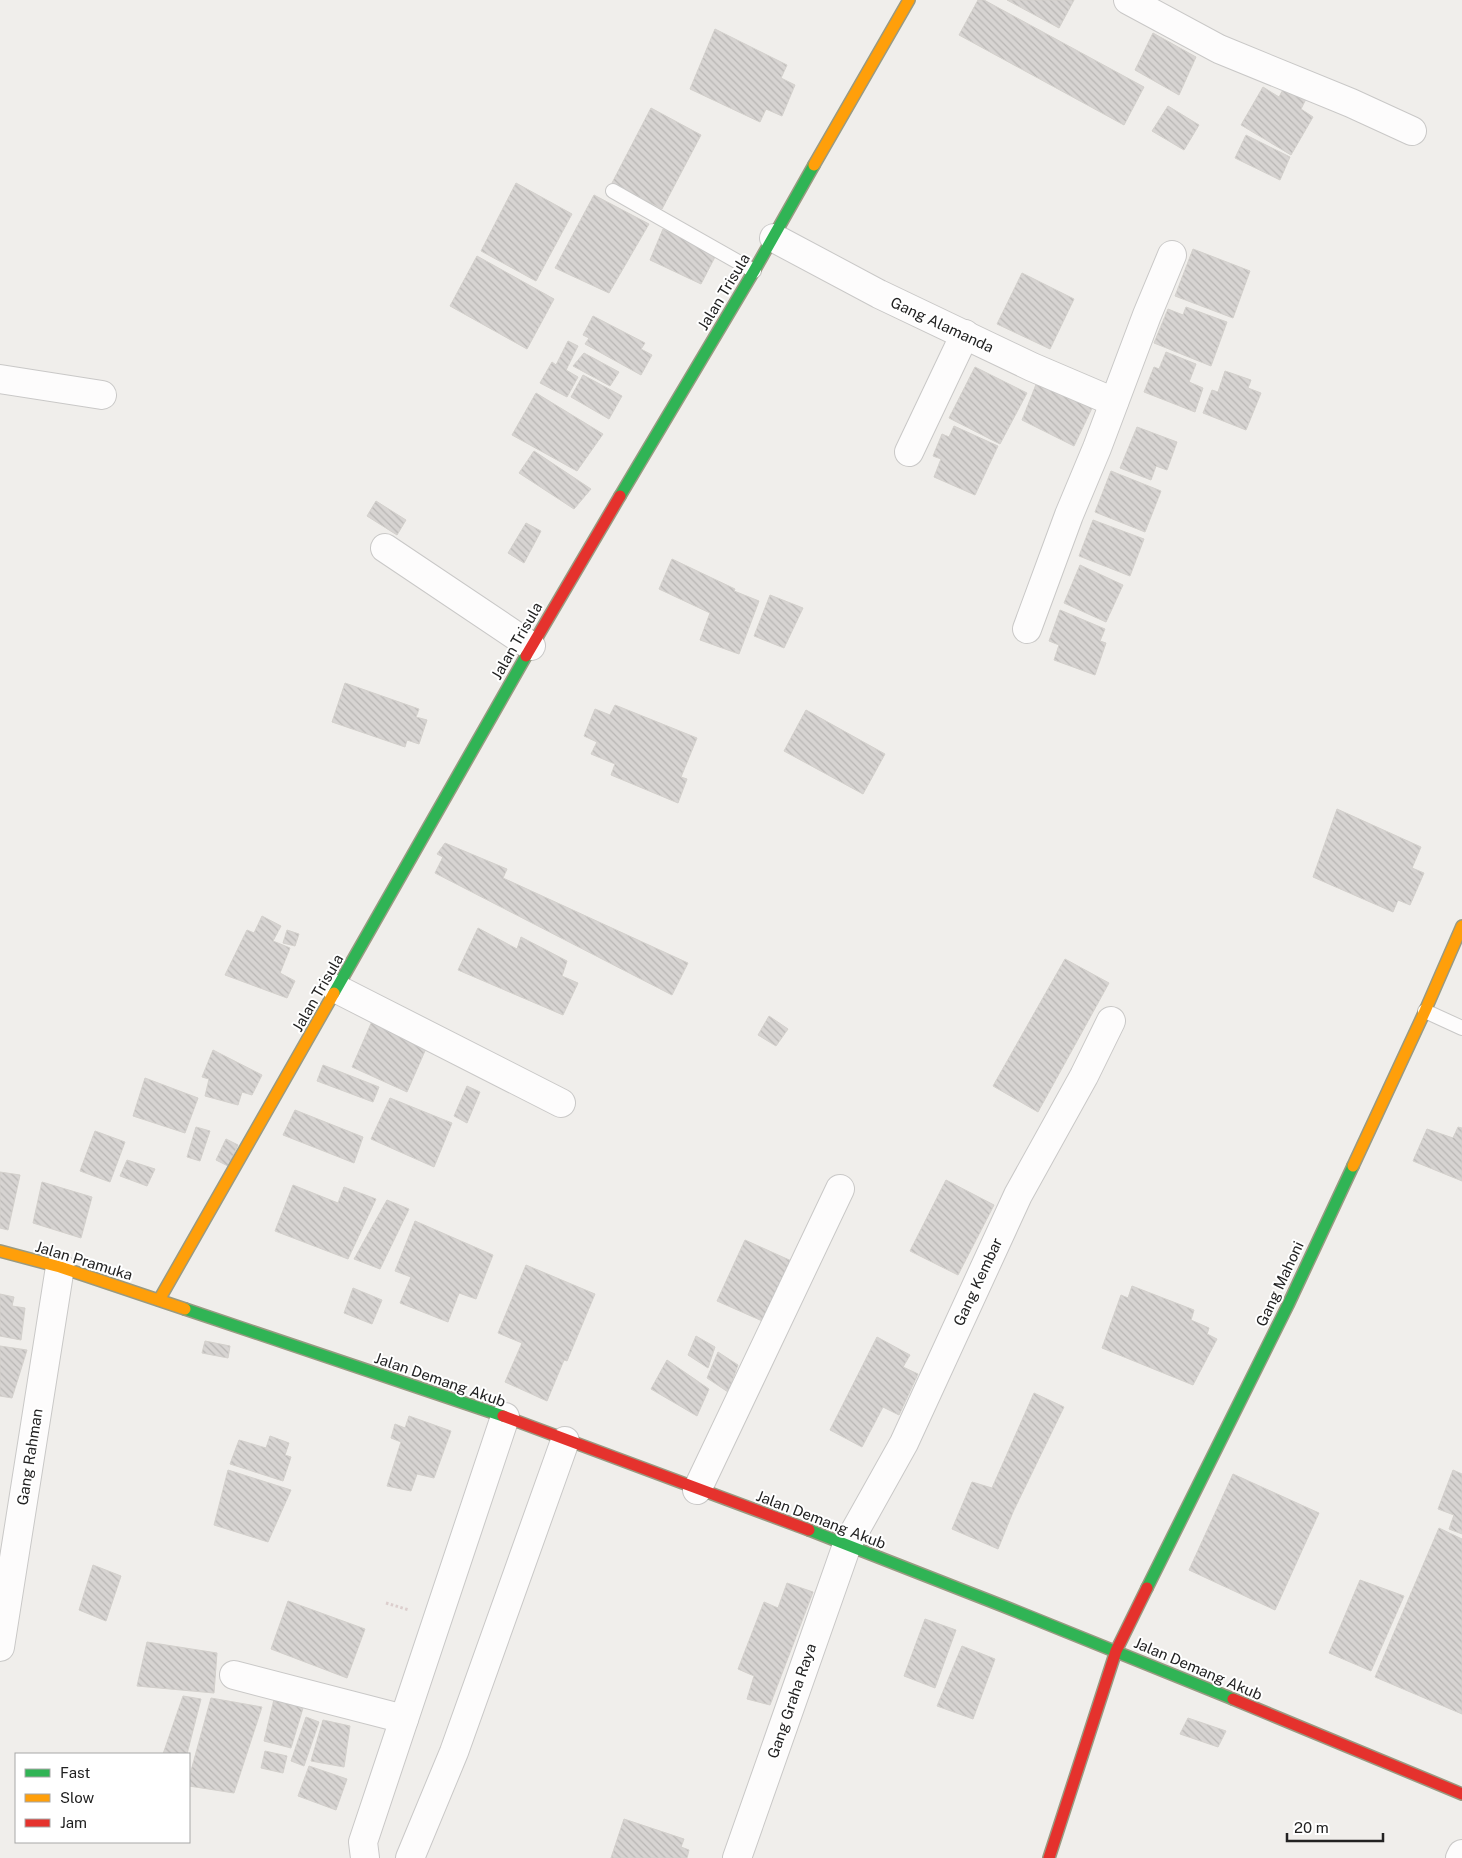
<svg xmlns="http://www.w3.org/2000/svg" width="1462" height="1858" font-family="'Public Sans',sans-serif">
	<defs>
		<pattern id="building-back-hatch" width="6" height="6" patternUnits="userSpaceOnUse" patternTransform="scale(1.25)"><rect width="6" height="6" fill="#d7d4d2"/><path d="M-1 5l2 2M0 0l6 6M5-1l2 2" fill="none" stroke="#b8b6b4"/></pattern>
	</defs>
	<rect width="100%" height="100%" fill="#f0eeeb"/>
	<g fill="url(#building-back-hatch)" stroke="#d3d0cc">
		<path d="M 978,0 L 984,0 L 1144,87 L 1124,125 L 959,35 Z"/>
		<path d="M 1007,0 L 1074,0 L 1059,28 Z"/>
		<path d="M 715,29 L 787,65 L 781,78 L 795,85 L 782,116 L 766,109 L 760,122 L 690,89 Z"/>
		<path d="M 1153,33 L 1196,57 L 1179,95 L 1135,70 Z"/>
		<path d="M 1285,86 L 1306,99 L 1301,109 L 1313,117 L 1291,155 L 1241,125 L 1263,87 L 1279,97 Z"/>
		<path d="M 1168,106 L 1199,125 L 1184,150 L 1152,131 Z"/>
		<path d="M 651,108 L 701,135 L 662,209 L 612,183 Z"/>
		<path d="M 1246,135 L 1290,157 L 1280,180 L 1235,158 Z"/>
		<path d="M 516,183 L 572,214 L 536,281 L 481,251 Z"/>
		<path d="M 594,195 L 649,224 L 609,293 L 555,268 Z"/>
		<path d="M 663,229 L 716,255 L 701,284 L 650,260 Z"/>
		<path d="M 1193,249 L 1250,271 L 1233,318 L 1175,296 Z"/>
		<path d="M 477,256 L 554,299 L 527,349 L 450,306 Z"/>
		<path d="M 1022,273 L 1074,299 L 1050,349 L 997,324 Z"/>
		<path d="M 1186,307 L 1227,322 L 1211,366 L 1154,343 L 1168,309 L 1183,315 Z"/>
		<path d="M 593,316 L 645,343 L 641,349 L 652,355 L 641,375 L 585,344 L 589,338 L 583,335 Z"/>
		<path d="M 568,341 L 578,346 L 566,370 L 578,377 L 567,397 L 540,383 L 552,362 L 556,365 Z"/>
		<path d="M 1166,352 L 1196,364 L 1189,382 L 1203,388 L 1195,412 L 1144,392 L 1154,367 L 1159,369 Z"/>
		<path d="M 584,353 L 619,372 L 610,386 L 573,366 Z"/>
		<path d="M 975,367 L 1027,393 L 1000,444 L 949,418 Z"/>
		<path d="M 1225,371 L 1251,380 L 1248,388 L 1261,393 L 1246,430 L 1203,413 L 1212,390 L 1218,392 Z"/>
		<path d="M 583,375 L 622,396 L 609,419 L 571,397 Z"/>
		<path d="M 1037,382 L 1093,406 L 1074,446 L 1022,420 Z"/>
		<path d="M 536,393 L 603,434 L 577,471 L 512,435 Z"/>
		<path d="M 954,426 L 998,446 L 975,495 L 934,477 L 941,459 L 933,456 L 942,434 L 949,437 Z"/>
		<path d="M 1137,427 L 1177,442 L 1167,470 L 1156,466 L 1151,480 L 1120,468 Z"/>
		<path d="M 534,451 L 591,489 L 574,509 L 519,473 Z"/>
		<path d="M 1111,471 L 1161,491 L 1145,532 L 1095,512 Z"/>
		<path d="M 376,501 L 406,520 L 397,535 L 367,516 Z"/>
		<path d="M 1093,520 L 1144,539 L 1130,576 L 1079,556 Z"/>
		<path d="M 526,523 L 541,531 L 524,563 L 508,553 Z"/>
		<path d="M 672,559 L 735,589 L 734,591 L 759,601 L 739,654 L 700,640 L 710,613 L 659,589 Z"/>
		<path d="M 1080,565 L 1123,585 L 1106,622 L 1064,603 Z"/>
		<path d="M 770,595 L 803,608 L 784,648 L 754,636 Z"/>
		<path d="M 1060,610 L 1105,629 L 1100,641 L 1106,643 L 1095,675 L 1054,660 L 1059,645 L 1049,641 Z"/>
		<path d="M 345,683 L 419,709 L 416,717 L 427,720 L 419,744 L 407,740 L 405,747 L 332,722 Z"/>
		<path d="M 615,705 L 697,738 L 681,777 L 687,779 L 678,803 L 611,775 L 615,764 L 591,754 L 597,742 L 584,736 L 595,709 L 610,715 Z"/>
		<path d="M 806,710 L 885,754 L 863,794 L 784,751 Z"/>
		<path d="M 1337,809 L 1421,847 L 1412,868 L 1424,873 L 1410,905 L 1398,900 L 1393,912 L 1313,877 Z"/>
		<path d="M 445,843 L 507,869 L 503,878 L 688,963 L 672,995 L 435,873 L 443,857 L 437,854 Z"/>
		<path d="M 262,916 L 281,926 L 273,941 L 290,948 L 280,973 L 295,981 L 287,998 L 225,975 L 247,930 L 254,933 Z"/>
		<path d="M 478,928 L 517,949 L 521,937 L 567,961 L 562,976 L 578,983 L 563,1015 L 458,970 Z"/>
		<path d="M 287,930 L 299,934 L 295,946 L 283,943 Z"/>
		<path d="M 1065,959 L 1109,983 L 1038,1112 L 993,1086 Z"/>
		<path d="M 769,1016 L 788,1029 L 776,1046 L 758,1035 Z"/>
		<path d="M 373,1019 L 428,1044 L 407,1092 L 352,1067 Z"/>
		<path d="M 213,1050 L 262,1075 L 252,1095 L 242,1092 L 238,1105 L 205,1096 L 209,1079 L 202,1077 Z"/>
		<path d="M 323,1065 L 379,1087 L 373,1102 L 317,1081 Z"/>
		<path d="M 145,1078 L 198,1098 L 185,1133 L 133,1116 Z"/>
		<path d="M 467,1086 L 480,1092 L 467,1123 L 454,1116 Z"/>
		<path d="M 390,1098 L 452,1123 L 434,1167 L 371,1139 Z"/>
		<path d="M 295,1110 L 363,1137 L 354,1163 L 283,1135 Z"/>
		<path d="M 196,1127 L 210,1131 L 200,1161 L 187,1157 Z"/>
		<path d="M 1458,1127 L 1462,1128 L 1462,1181 L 1413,1161 L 1427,1129 L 1453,1138 Z"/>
		<path d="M 95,1131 L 125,1142 L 110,1182 L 80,1171 Z"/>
		<path d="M 226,1139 L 238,1145 L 228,1166 L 216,1160 Z"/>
		<path d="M 127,1160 L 155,1169 L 147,1186 L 120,1176 Z"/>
		<path d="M 0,1172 L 20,1175 L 8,1230 L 0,1228 Z"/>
		<path d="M 946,1180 L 994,1205 L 958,1275 L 910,1251 Z"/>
		<path d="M 42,1182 L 92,1197 L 81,1238 L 33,1223 Z"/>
		<path d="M 293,1185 L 338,1203 L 344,1187 L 376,1199 L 348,1259 L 275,1231 Z"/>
		<path d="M 387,1200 L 409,1209 L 380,1269 L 354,1259 Z"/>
		<path d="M 415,1221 L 493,1255 L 476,1299 L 459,1293 L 448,1322 L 400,1303 L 411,1277 L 395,1271 Z"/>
		<path d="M 745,1240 L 796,1263 L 769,1324 L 717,1301 Z"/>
		<path d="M 526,1265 L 595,1294 L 567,1361 L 564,1360 L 547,1401 L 505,1382 L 522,1343 L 498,1333 Z"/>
		<path d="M 1132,1286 L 1194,1310 L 1191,1320 L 1209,1328 L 1207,1334 L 1217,1339 L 1193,1385 L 1102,1348 L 1121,1295 L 1128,1298 Z"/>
		<path d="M 353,1288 L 382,1300 L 372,1324 L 344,1313 Z"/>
		<path d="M 0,1294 L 14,1297 L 12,1306 L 25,1308 L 21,1340 L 0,1336 Z"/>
		<path d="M 696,1336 L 715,1347 L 708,1368 L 688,1355 Z"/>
		<path d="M 877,1337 L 910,1355 L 903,1367 L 918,1374 L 899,1415 L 883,1407 L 862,1447 L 830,1430 Z"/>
		<path d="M 205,1341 L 230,1346 L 228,1358 L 202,1353 Z"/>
		<path d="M 0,1346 L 27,1350 L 12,1398 L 0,1396 Z"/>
		<path d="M 718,1352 L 738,1365 L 728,1392 L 707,1378 Z"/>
		<path d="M 667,1360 L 709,1389 L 697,1416 L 651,1389 Z"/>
		<path d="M 1034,1393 L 1064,1407 L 1013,1512 L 998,1549 L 952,1529 L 972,1482 L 992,1488 Z"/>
		<path d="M 409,1416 L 451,1431 L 434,1478 L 417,1474 L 411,1491 L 387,1486 L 401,1442 L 391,1438 L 395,1424 L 405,1428 Z"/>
		<path d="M 270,1436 L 289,1443 L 285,1455 L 291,1457 L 283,1481 L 230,1464 L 239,1440 L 266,1448 Z"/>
		<path d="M 228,1470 L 291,1490 L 268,1542 L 214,1525 Z"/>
		<path d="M 1453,1470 L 1462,1474 L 1462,1534 L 1449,1529 L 1454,1515 L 1438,1509 Z"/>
		<path d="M 1233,1474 L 1319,1513 L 1275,1610 L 1189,1570 Z"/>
		<path d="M 1439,1528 L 1462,1539 L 1462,1714 L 1375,1677 Z"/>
		<path d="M 93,1565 L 121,1576 L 106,1621 L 79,1610 Z"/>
		<path d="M 1360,1580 L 1404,1596 L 1371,1671 L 1329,1653 Z"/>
		<path d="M 787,1583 L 813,1592 L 770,1705 L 747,1699 L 754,1676 L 738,1669 L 764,1602 L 778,1608 Z"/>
		<path d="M 288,1601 L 365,1629 L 347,1678 L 271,1649 Z"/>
		<path d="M 925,1619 L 956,1630 L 935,1688 L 904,1676 Z"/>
		<path d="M 147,1642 L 217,1653 L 214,1693 L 137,1686 Z"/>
		<path d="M 962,1646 L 995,1659 L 973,1719 L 937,1706 Z"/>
		<path d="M 276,1691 L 306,1698 L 291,1748 L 264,1741 Z"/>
		<path d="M 183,1696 L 201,1699 L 187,1754 L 163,1754 Z"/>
		<path d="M 211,1698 L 262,1707 L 234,1793 L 189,1786 L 189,1778 Z"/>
		<path d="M 306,1717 L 319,1722 L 304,1766 L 291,1761 Z"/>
		<path d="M 1188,1718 L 1226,1731 L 1218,1747 L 1180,1734 Z"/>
		<path d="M 323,1720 L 350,1726 L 344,1767 L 311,1761 Z"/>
		<path d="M 265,1751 L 287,1756 L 283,1773 L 261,1768 Z"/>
		<path d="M 309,1766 L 347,1779 L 336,1810 L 298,1796 Z"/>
		<path d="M 624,1819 L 684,1839 L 681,1847 L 689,1850 L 687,1858 L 611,1858 Z"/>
	</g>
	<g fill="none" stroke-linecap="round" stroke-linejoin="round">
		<defs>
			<g id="lane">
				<path d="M 613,191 L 754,271"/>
				<path d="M 1425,1011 L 1462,1028"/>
			</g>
			<g id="street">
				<path d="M 1128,0 L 1219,49 L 1351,103 L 1412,131"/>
				<path d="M 774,238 L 879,294 L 1032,367 L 1114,402"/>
				<path d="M 0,379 L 102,395"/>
				<path d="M 909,452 L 965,334"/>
				<path d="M 385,548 L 531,646"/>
				<path d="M 1027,629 L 1069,515 L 1097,448 L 1147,315 L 1172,255"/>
				<path d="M 337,989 L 561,1103"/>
				<path d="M 697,1490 L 840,1189"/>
				<path d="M 0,1647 L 60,1267"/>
				<path d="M 234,1675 L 404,1719"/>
				<path d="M 365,1858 L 363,1842 L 505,1417"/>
				<path d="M 410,1858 L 454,1752 L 565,1441"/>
				<path d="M 737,1858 L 847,1545 L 904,1443 L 1018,1195 L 1084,1076 L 1111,1021"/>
				<path d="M 1460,1858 L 1462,1854"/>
			</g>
			<g id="fast">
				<path d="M 620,496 L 754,271 L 814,165"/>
				<path d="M 334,993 L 526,656"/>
				<path d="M 185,1309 L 503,1416"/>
				<path d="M 809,1530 L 1003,1606 L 1233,1699"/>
				<path d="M 1147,1588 L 1288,1305 L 1353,1166"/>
			</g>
			<g id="slow">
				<path d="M 814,165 L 909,0"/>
				<path d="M 1353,1166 L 1425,1011 L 1462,926"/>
				<path d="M 0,1251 L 60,1267 L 185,1309"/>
				<path d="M 159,1300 L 334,993"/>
			</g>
			<g id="jam">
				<path d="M 526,656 L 620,496"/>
				<path d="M 503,1416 L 809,1530"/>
				<path d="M 1233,1699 L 1462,1794"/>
				<path d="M 1049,1858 L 1116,1651 L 1147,1588"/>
			</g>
		</defs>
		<use href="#lane" stroke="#c9c8c7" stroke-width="16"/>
		<use href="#street" stroke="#c9c8c7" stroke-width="30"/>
		<use href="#fast" stroke="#999a82" stroke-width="14"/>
		<use href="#slow" stroke="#999a82" stroke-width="14"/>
		<use href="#jam" stroke="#999a82" stroke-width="14"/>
		<path stroke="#dccecd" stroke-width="3" stroke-dasharray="2.5 2.5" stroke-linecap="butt" d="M 386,1603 L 409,1610"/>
		<use href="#lane" stroke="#fdfcfc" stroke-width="14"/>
		<use href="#street" stroke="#fdfcfc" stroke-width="28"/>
		<use href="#fast" stroke="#30b455" stroke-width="11"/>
		<use href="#slow" stroke="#ff9f0a" stroke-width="11"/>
		<use href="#jam" stroke="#e5322d" stroke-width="11"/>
	</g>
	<g text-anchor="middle" stroke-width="4" stroke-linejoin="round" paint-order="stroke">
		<g font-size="15" fill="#222" stroke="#fff">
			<text transform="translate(724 292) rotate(-59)" y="5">Jalan Trisula</text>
			<text transform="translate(942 325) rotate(25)" y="5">Gang Alamanda</text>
			<text transform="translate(517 641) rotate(-60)" y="5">Jalan Trisula</text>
			<text transform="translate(318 993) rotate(-60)" y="5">Jalan Trisula</text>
			<text transform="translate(84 1261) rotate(17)" y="5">Jalan Pramuka</text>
			<text transform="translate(978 1282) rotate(-65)" y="5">Gang Kembar</text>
			<text transform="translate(1280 1284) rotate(-65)" y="5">Gang Mahoni</text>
			<text transform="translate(440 1380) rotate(19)" y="5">Jalan Demang Akub</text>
			<text transform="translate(30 1457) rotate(-81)" y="5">Gang Rahman</text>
			<text transform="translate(821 1520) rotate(21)" y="5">Jalan Demang Akub</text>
			<text transform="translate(1198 1669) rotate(23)" y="5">Jalan Demang Akub</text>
			<text transform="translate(792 1701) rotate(-71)" y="5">Gang Graha Raya</text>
		</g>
	</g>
	<rect x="15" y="1753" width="175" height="90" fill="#ffffff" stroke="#a7a7a7"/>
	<rect x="25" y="1769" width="25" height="8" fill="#30b455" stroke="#a7a7a7"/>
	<text x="60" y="1778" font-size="15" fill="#222222">Fast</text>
	<rect x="25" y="1794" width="25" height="8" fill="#ff9f0a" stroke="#a7a7a7"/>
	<text x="60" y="1803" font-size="15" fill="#222222">Slow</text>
	<rect x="25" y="1819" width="25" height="8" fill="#e5322d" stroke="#a7a7a7"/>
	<text x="60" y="1828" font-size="15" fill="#222222">Jam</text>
	<path d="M1287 1833v8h96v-8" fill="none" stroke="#222222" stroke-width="2.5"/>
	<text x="1294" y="1833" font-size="15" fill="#222222" stroke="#ffffff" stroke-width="4" paint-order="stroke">20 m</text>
</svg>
